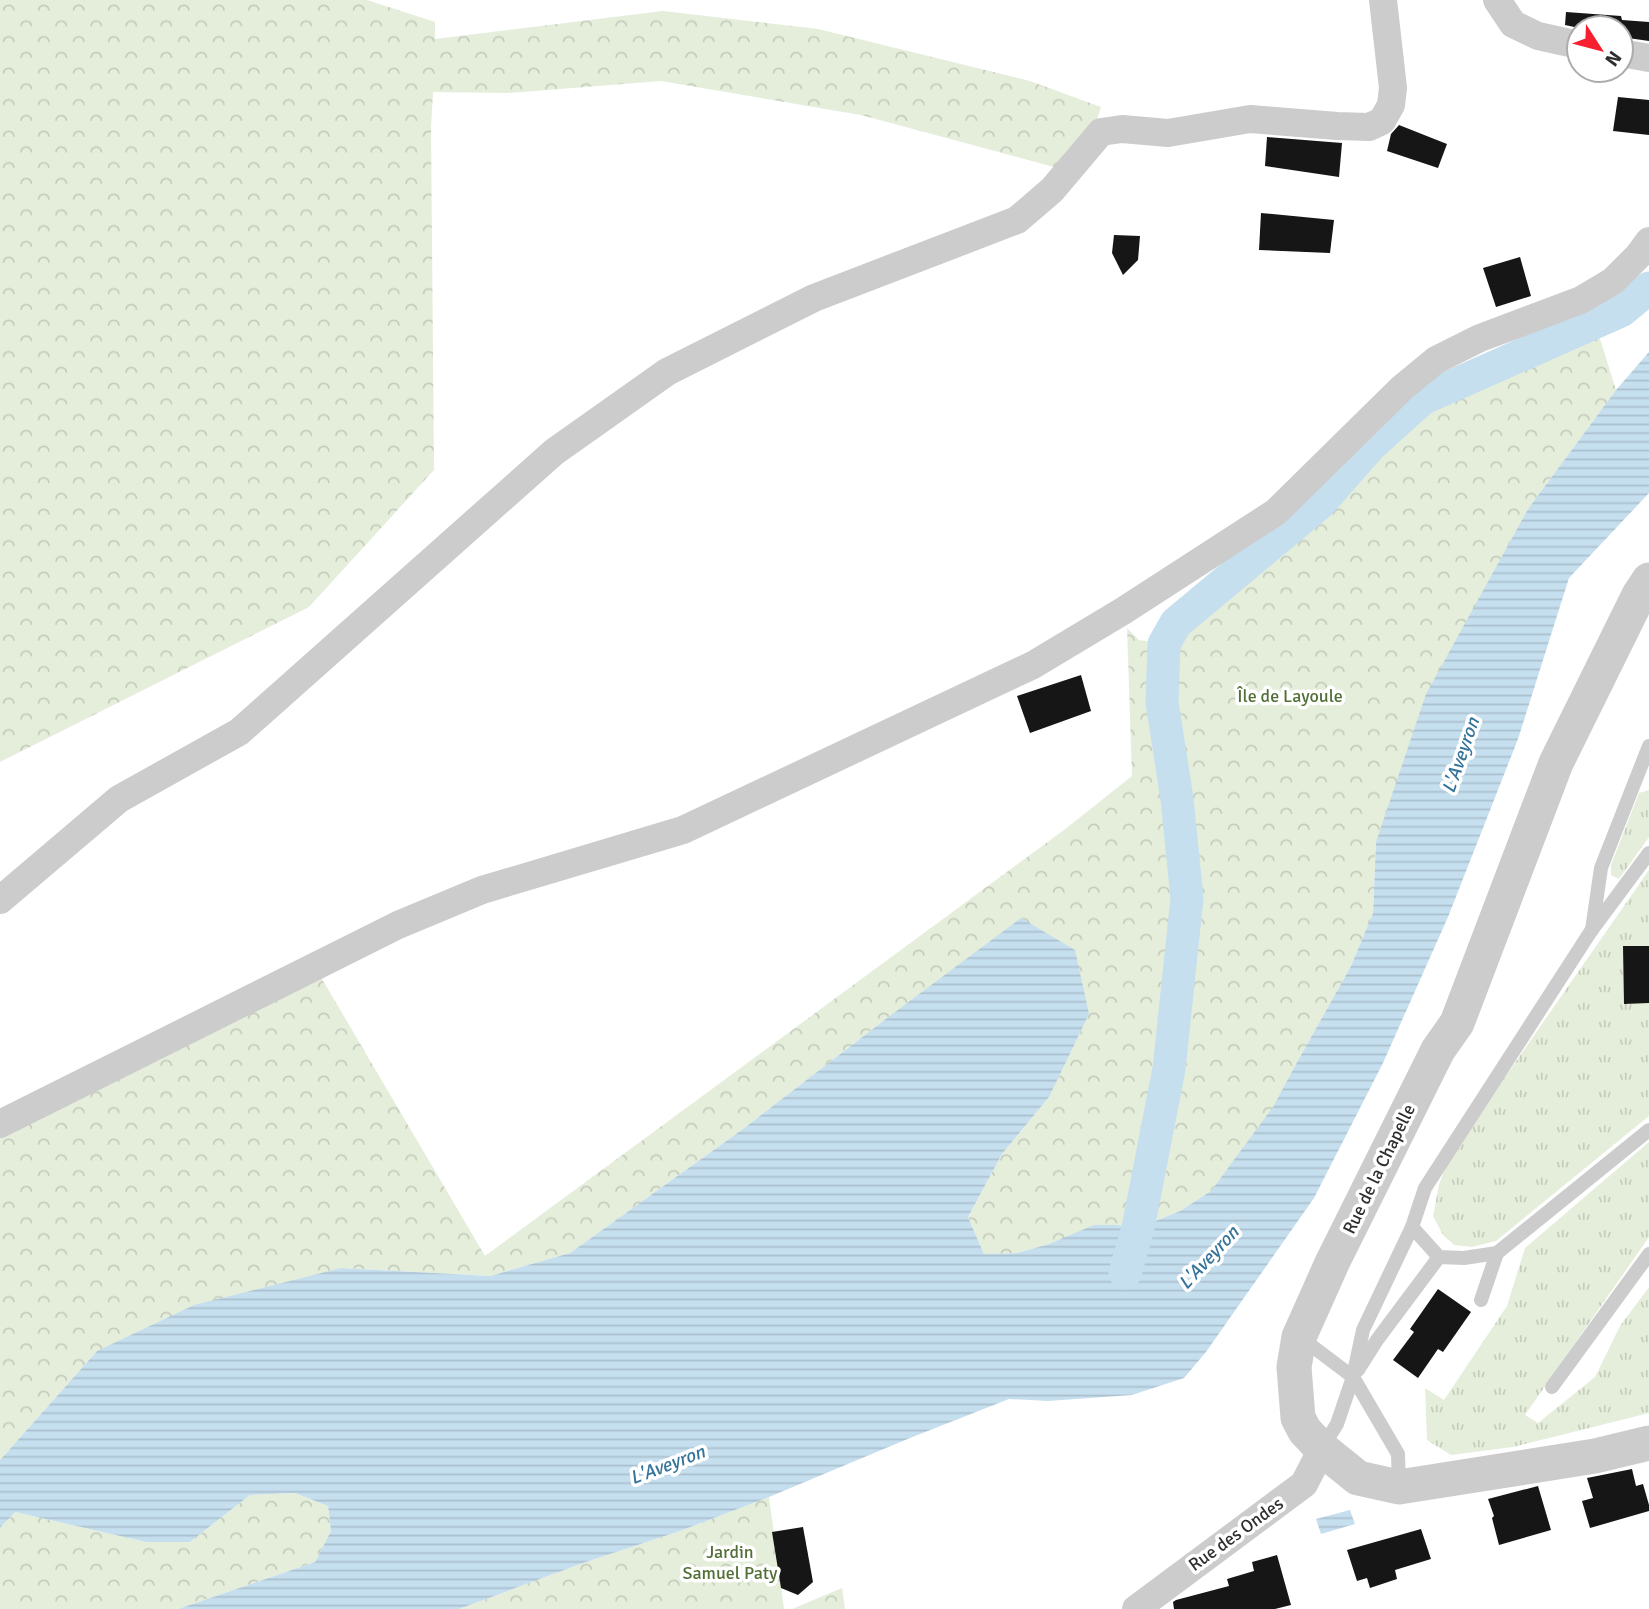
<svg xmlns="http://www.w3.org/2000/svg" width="1649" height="1609" font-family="Signika,sans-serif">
	<defs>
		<pattern id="grass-tufts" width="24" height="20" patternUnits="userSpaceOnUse" patternTransform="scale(1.75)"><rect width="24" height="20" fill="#e5eedb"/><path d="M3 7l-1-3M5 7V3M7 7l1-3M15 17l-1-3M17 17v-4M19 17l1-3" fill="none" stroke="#c5ccbc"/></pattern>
		<pattern id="forest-crowns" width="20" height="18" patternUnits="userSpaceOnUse" patternTransform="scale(1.75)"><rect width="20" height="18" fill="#e5eedb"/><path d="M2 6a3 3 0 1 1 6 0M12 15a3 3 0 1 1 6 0" fill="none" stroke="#c5ccbc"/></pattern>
		<pattern id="water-rules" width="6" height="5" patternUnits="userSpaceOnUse" patternTransform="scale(1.75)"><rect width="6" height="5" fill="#c6dfef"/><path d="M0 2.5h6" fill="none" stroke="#aac0cd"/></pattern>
	</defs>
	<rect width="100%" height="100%" fill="#fff"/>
	<g fill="url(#grass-tufts)">
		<path d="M 1649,790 L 1649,837 L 1619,879 L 1611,875 L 1611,865 L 1639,793 Z"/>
		<path d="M 1649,870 L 1649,1116 L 1496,1241 L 1472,1247 L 1454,1245 L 1443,1235 L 1433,1216 L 1439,1185 L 1448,1159 Z"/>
		<path d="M 1649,1142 L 1649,1237 L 1525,1415 L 1538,1423 L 1595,1377 L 1620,1326 L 1649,1287 L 1649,1413 L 1513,1447 L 1451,1455 L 1427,1440 L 1425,1388 L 1444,1400 L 1507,1306 L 1525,1248 Z"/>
	</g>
	<g fill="url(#forest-crowns)">
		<path d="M 0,0 L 367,0 L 435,22 L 435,39 L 663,11 L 818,29 L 1030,81 L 1101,107 L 1080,174 L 861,115 L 661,81 L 509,93 L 433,92 L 431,128 L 434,470 L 309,607 L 0,762 Z"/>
		<path d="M 1595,323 L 1616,390 L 1528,509 L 1376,842 L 1373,913 L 1351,966 L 1296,1064 L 1274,1107 L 1211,1191 L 1180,1211 L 1138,1228 L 1117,1225 L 1070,1237 L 1049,1244 L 1017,1253 L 984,1254 L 968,1217 L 1002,1154 L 1049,1097 L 887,1018 L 743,1129 L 570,1253 L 490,1276 L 341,1268 L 97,1351 L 0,1460 L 0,1124 L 315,967 L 485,1256 L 1064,830 L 1132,776 L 1127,628 L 1139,640 L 1164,644 L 1176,623 L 1320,503 L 1370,446 L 1422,399 Z"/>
		<path d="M 295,1493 L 328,1506 L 331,1531 L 315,1562 L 178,1609 L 0,1609 L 0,1528 L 15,1512 L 146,1542 L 190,1542 L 250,1495 Z"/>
		<path d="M 769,1497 L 784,1609 L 459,1609 L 586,1562 L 680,1531 Z"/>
		<path d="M 842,1588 L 845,1609 L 792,1609 Z"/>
	</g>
	<g fill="url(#water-rules)">
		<path d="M 1649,352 L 1649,493 L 1569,578 L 1518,739 L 1448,917 L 1383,1063 L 1314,1198 L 1206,1352 L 1184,1378 L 1132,1395 L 1048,1401 L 1009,1399 L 910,1438 L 769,1497 L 680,1531 L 586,1562 L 459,1609 L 178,1609 L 315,1562 L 331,1531 L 328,1506 L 295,1493 L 250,1495 L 190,1542 L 146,1542 L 15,1512 L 0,1528 L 0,1460 L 97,1351 L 194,1305 L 341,1268 L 490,1276 L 570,1253 L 743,1129 L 887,1018 L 1021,918 L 1075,950 L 1089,1014 L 1049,1097 L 1002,1154 L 968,1217 L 984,1254 L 1017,1253 L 1049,1244 L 1094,1225 L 1117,1225 L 1138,1228 L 1180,1211 L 1211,1191 L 1273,1107 L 1296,1064 L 1351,966 L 1373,913 L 1376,842 L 1426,694 L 1528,509 L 1616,390 Z"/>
		<path d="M 1350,1510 L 1355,1524 L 1321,1534 L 1316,1519 Z"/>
	</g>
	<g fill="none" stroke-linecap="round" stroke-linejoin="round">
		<path stroke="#c6dfef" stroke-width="33" d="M 1125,1273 L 1138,1228 L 1169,1069 L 1187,898 L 1177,799 L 1162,702 L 1164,644 L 1176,623 L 1320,503 L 1370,446 L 1422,399 L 1621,311 L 1649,288"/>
	</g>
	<g fill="#161616">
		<path d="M 1566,12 L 1621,16 L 1622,20 L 1649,22 L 1649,41 L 1621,37 L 1621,28 L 1579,28 L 1565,25 Z"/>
		<path d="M 1618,97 L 1649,100 L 1649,135 L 1613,131 Z"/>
		<path d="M 1399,125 L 1447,144 L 1438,168 L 1387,151 L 1391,134 Z"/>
		<path d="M 1267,137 L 1342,143 L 1339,177 L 1265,166 Z"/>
		<path d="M 1261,213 L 1334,220 L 1330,253 L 1259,250 Z"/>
		<path d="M 1114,235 L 1140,236 L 1138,260 L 1123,275 L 1112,253 Z"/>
		<path d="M 1520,257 L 1531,296 L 1496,307 L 1483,268 Z"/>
		<path d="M 1081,675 L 1091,711 L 1030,733 L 1017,696 Z"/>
		<path d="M 1623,946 L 1649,946 L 1649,1003 L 1624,1004 Z"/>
		<path d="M 1438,1289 L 1471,1312 L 1443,1352 L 1438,1349 L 1418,1378 L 1393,1360 L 1414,1332 L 1410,1329 Z"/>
		<path d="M 1632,1469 L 1636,1486 L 1643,1484 L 1649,1505 L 1649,1511 L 1590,1528 L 1582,1501 L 1593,1498 L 1587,1478 Z"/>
		<path d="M 1538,1486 L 1551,1530 L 1499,1545 L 1492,1518 L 1494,1516 L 1488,1499 Z"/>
		<path d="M 803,1527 L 813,1582 L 798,1595 L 781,1588 L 772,1532 Z"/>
		<path d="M 1421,1529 L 1431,1559 L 1395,1570 L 1397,1579 L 1370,1588 L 1367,1578 L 1357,1581 L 1347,1550 Z"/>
		<path d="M 1277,1555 L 1291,1605 L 1275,1609 L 1174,1609 L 1173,1602 L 1176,1600 L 1229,1586 L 1227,1579 L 1254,1571 L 1252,1562 Z"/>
	</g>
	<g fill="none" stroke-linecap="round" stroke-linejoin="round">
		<g stroke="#ccc" stroke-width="14">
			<path d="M 1649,853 L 1591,931 L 1425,1188 L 1412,1227 L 1439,1257 L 1464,1258 L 1497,1253 L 1649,1130"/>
			<path d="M 1592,930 L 1601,868 L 1649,746"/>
			<path d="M 1481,1300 L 1497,1253"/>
			<path d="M 1300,1337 L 1353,1377 L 1398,1454 L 1399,1485"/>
			<path d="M 1358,1370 L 1377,1340 L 1439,1257"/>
			<path d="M 1552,1387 L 1649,1254"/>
			<path d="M 1322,1448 L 1337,1424 L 1353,1377 L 1363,1330 L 1412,1227"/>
		</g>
		<g stroke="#ccc" stroke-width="28">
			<path d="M 1497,0 L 1513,24 L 1538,36 L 1579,45"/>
			<path d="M 1621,53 L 1649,58"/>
			<path d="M 0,900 L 119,799 L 239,732 L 554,452 L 667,372 L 814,298 L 1017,220 L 1052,190 L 1101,132 L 1122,129 L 1168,133 L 1250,119 L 1337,126 L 1369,127 L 1382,121 L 1391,105 L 1393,88 L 1383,0"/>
			<path d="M 0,1124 L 398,925 L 482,890 L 683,830 L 1033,665 L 1123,611 L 1276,512 L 1402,388 L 1436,360 L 1480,338 L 1581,300 L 1613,281 L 1638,256 L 1649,241"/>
			<path d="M 1136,1609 L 1304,1484 L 1322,1449"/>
		</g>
		<path stroke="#ccc" stroke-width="35" d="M 1649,580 L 1639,595 L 1556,763 L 1457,1023 L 1438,1050 L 1332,1263 L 1299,1337 L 1294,1367 L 1298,1418 L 1305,1431 L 1322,1449 L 1358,1478 L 1399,1487 L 1595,1456 L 1649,1443"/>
	</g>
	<g text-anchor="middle" stroke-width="7" stroke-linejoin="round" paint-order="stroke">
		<g font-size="18" fill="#526f37" stroke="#fff">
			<text x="1290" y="702">Île de Layoule</text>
			<text x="730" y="1558">Jardin<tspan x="730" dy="21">Samuel Paty</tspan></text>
		</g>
		<g font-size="18" fill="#2f2f2f" stroke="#fff">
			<text transform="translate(1379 1169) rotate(-64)" y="6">Rue de la Chapelle</text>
			<text transform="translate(1236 1534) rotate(-36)" y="6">Rue des Ondes</text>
		</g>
		<g font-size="19" font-style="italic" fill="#34739a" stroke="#fff">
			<text transform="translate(1460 755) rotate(-71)" y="7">L'Aveyron</text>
			<text transform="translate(1208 1257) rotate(-47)" y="7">L'Aveyron</text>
			<text transform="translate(667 1464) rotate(-21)" y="7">L'Aveyron</text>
		</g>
	</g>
	<g transform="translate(1600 49) rotate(126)"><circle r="33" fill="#ffffff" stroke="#acacac" stroke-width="2"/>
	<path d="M0-5L12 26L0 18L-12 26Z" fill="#f72030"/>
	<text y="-10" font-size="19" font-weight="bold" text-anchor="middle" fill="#2f2f2f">N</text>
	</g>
</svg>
